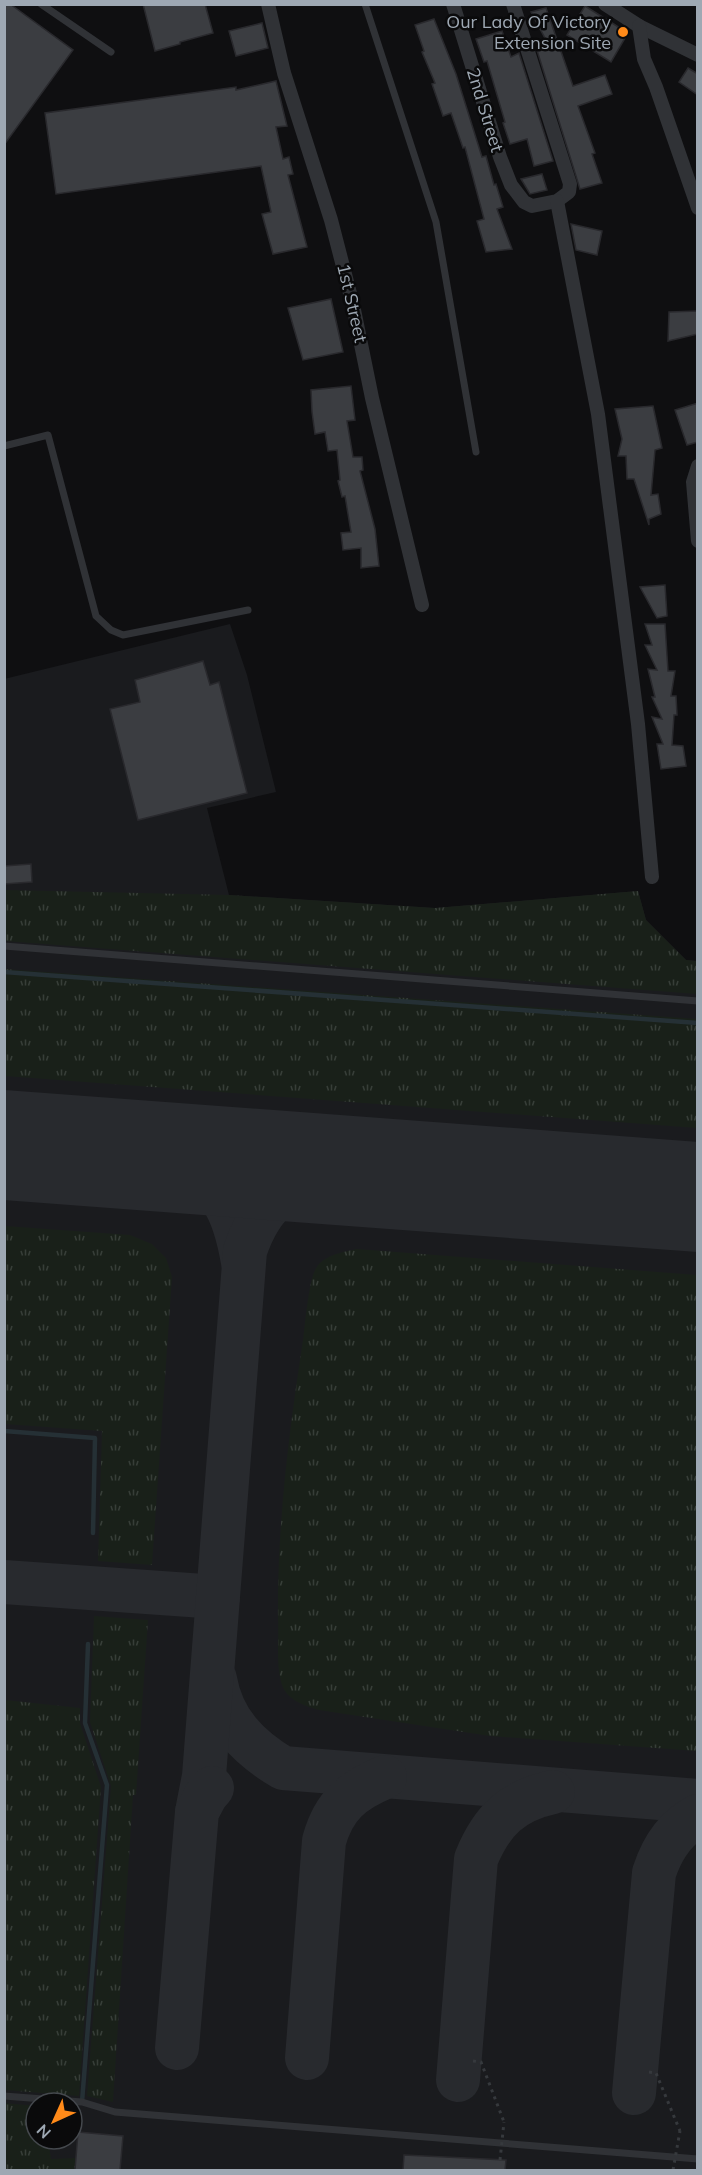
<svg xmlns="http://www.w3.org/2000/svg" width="702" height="2175" font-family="Mulish,sans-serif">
	<defs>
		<pattern id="grass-tufts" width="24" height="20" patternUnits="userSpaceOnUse" patternTransform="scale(1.5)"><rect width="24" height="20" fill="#192019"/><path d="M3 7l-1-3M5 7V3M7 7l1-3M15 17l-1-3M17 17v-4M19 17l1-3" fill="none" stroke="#373e38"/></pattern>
	</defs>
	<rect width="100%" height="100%" fill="#0f0f11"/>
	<path fill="#1a1b1e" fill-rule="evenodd" d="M 230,624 L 247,675 L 276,792 L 207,808 L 229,895 L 435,908 L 638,891 L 646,920 L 686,960 L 697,961 L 697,2170 L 5,2170 L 4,679 ZM 36,2103 L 72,2103 L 72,2139 L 36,2139 Z"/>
	<g fill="url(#grass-tufts)">
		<path d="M 5,890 L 229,895 L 435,908 L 638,891 L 646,920 L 686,960 L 697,961 L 697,994 L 5,941 Z"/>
		<path d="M 4,969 L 697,1019 L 697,1128 L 5,1076 Z"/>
		<path d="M 5,1226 L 130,1235 L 152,1244 L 166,1258 L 172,1277 L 152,1565 L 98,1561 L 102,1431 L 5,1424 Z"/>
		<path d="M 357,1249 L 697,1275 L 697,1751 L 490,1736 L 319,1710 C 304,1706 285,1699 281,1682 C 276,1662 279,1638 278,1618 C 277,1525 289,1432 303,1340 C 305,1325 309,1279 316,1268 C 324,1255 343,1252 357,1249 Z"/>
		<path d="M 94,1616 L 148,1620 L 136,1795 L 133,1795 L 113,2102 L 87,2096 L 111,1786 L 90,1722 Z"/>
		<path d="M 5,1700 L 80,1708 L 80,1723 L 101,1787 L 79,2096 L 5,2090 Z"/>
		<path d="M 4,2103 L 36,2106 L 36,2139 L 48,2139 L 51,2159 L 76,2158 L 75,2170 L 5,2170 Z"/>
	</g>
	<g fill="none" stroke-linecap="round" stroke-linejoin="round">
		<g stroke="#253035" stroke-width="4.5">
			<path d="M 4,972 L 698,1023"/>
			<path d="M 4,1431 L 95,1438 L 93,1533"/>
			<path d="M 82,2102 L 107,1785 L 85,1723 L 88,1644"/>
		</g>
		<g stroke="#282a2e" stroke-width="44">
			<path d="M 168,1158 C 220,1184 233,1204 243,1262"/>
			<path d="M 4,1582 L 218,1597"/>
			<path d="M 215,1679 C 222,1721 248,1747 283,1768 L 698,1801"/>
			<path d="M 197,1812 L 204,1776 L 245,1251 C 264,1194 291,1184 346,1171"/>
			<path d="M 177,2048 L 197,1812 L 206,1795 L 212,1788"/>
			<path d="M 307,2058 L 324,1841 C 334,1805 352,1791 385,1777"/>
			<path d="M 458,2080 L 476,1859 C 492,1820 512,1801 553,1792"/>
			<path d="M 634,2093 L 654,1873 C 662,1848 675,1828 698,1816"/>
		</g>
		<path stroke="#282a2e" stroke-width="110" d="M 4,1145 L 698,1197"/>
	</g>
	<g fill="#3b3d41" stroke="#29292d" stroke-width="1.5">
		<path d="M 4,4 L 10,4 L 73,50 L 4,145 Z"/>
		<path d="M 143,4 L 205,4 L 213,33 L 180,42 L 180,44 L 155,51 Z"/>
		<path d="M 585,6 L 628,33 L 611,62 L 567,35 Z"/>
		<path d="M 546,8 L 573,86 L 605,75 L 612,94 L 578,106 L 595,153 L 592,154 L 602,183 L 580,189 L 536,47 L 547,42 L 531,12 Z"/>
		<path d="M 434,19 L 456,74 L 482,157 L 486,156 L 494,185 L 496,184 L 503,207 L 497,209 L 512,249 L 486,252 L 477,221 L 484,219 L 465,147 L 463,148 L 451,113 L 443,116 L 432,84 L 435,83 L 422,52 L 424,51 L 415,25 Z"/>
		<path d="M 262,23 L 268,48 L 236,56 L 229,31 Z"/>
		<path d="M 502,31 L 511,57 L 519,53 L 553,161 L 534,166 L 527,139 L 510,144 L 503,123 L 505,122 L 487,61 L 484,62 L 476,39 Z"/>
		<path d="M 688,68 L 698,74 L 698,95 L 679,82 Z"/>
		<path d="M 276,81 L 287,126 L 276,127 L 283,159 L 289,157 L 293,174 L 288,175 L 307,247 L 273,254 L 262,214 L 271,212 L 261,166 L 56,194 L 45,113 L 236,87 L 236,90 Z"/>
		<path d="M 542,174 L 547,190 L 530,194 L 521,179 Z"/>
		<path d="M 571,224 L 602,231 L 597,255 L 576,250 Z"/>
		<path d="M 331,299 L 343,352 L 303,360 L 288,308 Z"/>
		<path d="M 698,311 L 698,334 L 668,341 L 669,312 Z"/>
		<path d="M 351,386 L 355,420 L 347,421 L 353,457 L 362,457 L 363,470 L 360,471 L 375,529 L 379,566 L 369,567 L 361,568 L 361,548 L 343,550 L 341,533 L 351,532 L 345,496 L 342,497 L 338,481 L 340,480 L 337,450 L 328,451 L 325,432 L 315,434 L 312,412 L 311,390 Z"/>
		<path d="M 698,403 L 698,442 L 687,445 L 675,410 Z"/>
		<path d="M 653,406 L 662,448 L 655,450 L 651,495 L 658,494 L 661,514 L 649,519 L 649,525 L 634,479 L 627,479 L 626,456 L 618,456 L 622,439 L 615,409 Z"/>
		<path d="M 665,585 L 667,616 L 657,618 L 640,587 Z"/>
		<path d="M 645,624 L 665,624 L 668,671 L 675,671 L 671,696 L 676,696 L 677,715 L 674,715 L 672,745 L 683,746 L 686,766 L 661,769 L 657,744 L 663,744 L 652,717 L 662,719 L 652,697 L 655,697 L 648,669 L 657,670 L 645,645 L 652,645 Z"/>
		<path d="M 203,661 L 210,685 L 219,682 L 247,793 L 138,820 L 110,709 L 140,702 L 135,680 Z"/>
		<path d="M 31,864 L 32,882 L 4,884 L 4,866 Z"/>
		<path d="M 78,2132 L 123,2136 L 120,2170 L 75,2170 Z"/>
		<path d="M 404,2155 L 506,2160 L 505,2170 L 403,2170 Z"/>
	</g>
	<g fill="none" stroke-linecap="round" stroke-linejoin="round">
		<g stroke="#36393d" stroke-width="3" stroke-dasharray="3 4.5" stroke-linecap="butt">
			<path d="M 473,2061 L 481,2062 L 504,2122"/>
			<path d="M 649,2072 L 656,2073 L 680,2131"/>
		</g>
		<g stroke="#303236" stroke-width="7">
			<path d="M 41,4 L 111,52"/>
			<path d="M 365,4 L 436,222 L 476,452"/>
			<path d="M 4,446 L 48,435 L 96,616 L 111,630 L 123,635 L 248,610"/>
			<path d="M 4,946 L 698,1001"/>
			<path d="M 4,2096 L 82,2102 L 115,2112 L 698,2159"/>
		</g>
		<g stroke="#303236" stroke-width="14">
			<path d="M 268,4 L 284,73 L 331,220 L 353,305 L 372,398 L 422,605"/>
			<path d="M 453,4 L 500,157 L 511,185 L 524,202 L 532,206 L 557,201 L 569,192 L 570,184 L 513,4"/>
			<path d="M 605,4 L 639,26 L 698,55"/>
			<path d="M 639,26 L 644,59 L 656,87 L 698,208"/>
			<path d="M 557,201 L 598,414 L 638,724 L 652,877"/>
			<path d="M 698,466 L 693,482 L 698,541"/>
		</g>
		<g stroke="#36393d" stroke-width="3" stroke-dasharray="3 4.5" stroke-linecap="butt">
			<path d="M 500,2160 L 504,2122"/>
			<path d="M 673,2170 L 680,2131"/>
		</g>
	</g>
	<circle fill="#ff8a19" stroke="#0a0a0b" stroke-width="2" cx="623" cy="32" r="6"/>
	<g text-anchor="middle" stroke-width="5" stroke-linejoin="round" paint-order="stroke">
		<g font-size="18" fill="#9ea8b3" stroke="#0a0a0b" text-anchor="end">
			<text x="611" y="28">Our Lady Of Victory<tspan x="611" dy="21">Extension Site</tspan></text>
		</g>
		<g font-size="18" fill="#9ea8b3" stroke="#0a0a0b">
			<text transform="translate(485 110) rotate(73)" y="6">2nd Street</text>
			<text transform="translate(352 303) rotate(77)" y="6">1st Street</text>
		</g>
	</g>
	<rect width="702" height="2175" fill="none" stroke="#9ea8b3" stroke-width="12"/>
	<g transform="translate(54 2121) rotate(225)"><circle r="28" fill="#0a0a0b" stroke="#45494e" stroke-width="1.5"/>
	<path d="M0-4.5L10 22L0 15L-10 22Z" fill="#ff8a19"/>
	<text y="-9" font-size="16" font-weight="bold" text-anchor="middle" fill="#9ea8b3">N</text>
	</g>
</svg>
